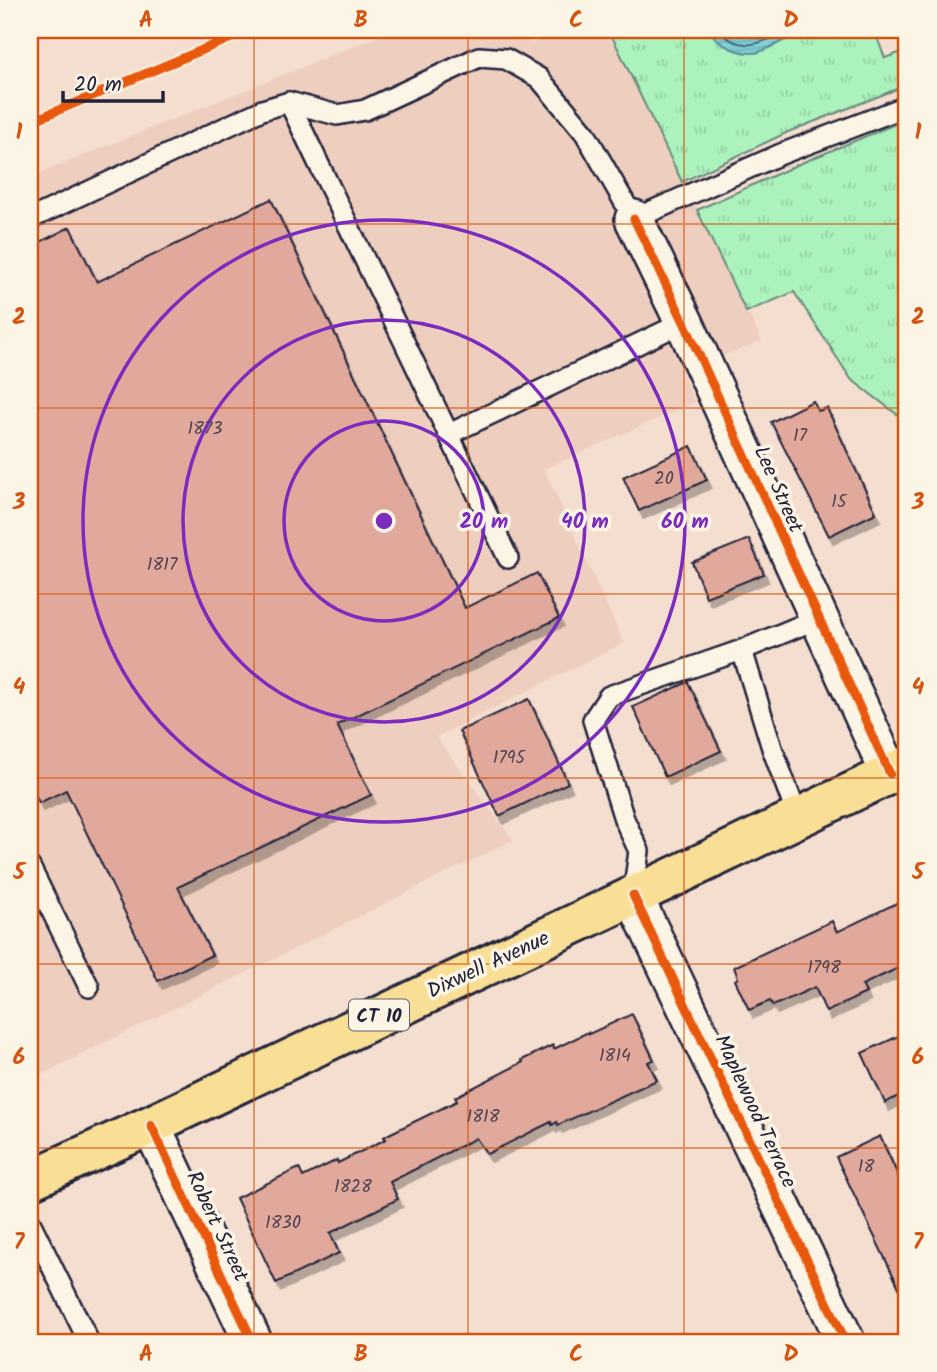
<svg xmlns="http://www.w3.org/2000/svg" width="937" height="1372" font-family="Kalam,sans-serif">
	<defs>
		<pattern id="grass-tufts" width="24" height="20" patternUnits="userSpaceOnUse" patternTransform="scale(1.75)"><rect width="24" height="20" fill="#acf2bd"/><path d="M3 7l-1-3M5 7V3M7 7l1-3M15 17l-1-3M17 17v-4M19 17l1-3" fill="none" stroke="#94cfa3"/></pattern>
		<pattern id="water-rules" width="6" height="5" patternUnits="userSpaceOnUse" patternTransform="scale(1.75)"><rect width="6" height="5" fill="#7fd1d6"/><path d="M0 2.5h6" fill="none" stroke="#6db3b9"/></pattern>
		<filter id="shadow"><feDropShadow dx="4.5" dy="8" stdDeviation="0" flood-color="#0004"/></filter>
	</defs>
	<rect width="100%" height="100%" fill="#f4decf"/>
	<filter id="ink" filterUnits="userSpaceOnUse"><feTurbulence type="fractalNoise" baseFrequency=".0143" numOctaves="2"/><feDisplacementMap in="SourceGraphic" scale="14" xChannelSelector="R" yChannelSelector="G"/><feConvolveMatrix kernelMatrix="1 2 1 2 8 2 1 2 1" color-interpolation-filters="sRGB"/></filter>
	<g filter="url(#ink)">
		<path fill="#eecebf" d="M 394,30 L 521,30 L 531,44 L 564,30 L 609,30 L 762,341 L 681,372 L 695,402 L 544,469 L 624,643 L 436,737 L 513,840 L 30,1080 L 30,177 Z"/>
		<g fill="url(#grass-tufts)" stroke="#678a7c" stroke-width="2">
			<path d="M 609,30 L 874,30 L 885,58 L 905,51 L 907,85 L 788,132 L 682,182 Z"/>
			<path d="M 900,122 L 907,141 L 907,427 L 903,419 L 851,379 L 794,292 L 746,312 L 697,210 L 799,164 Z"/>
		</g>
		<path fill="url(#water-rules)" stroke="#5a8b98" stroke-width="2" d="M 710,30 L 798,30 L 795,35 C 784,40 771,48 759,52 C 743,56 717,46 710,30 Z"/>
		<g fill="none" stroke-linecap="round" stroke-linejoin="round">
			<path stroke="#476879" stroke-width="2" d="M 718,30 C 742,55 763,42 790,30"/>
		</g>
		<g fill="#e1a99b" stroke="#22223b" stroke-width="2" filter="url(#shadow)">
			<path d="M 271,199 L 465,608 L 537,573 L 559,618 L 337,725 L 371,795 L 178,887 L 212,955 L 158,981 L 66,790 L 39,803 L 30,783 L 30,247 L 70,227 L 97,282 Z"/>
			<path d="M 813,401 L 818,411 L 827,408 L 876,513 L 829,536 L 771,422 Z"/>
			<path d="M 691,446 L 707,480 L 639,511 L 623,477 Z"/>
			<path d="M 749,539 L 764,574 L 706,597 L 692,562 Z"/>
			<path d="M 688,682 L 721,751 L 665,777 L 633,707 Z"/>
			<path d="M 529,699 L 568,783 L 499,816 L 459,731 Z"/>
			<path d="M 907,898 L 907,964 L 862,985 L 866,993 L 826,1012 L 815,987 L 773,1006 L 770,1001 L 749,1010 L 735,980 L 738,978 L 734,967 L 832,921 L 837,932 Z"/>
			<path d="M 632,1014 L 654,1060 L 648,1062 L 657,1080 L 558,1125 L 557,1122 L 552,1125 L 551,1122 L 487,1154 L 476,1138 L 390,1182 L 398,1199 L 330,1233 L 339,1253 L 276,1283 L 236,1198 L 299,1168 L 303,1177 L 337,1160 L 338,1163 L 386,1139 L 384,1137 L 389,1134 L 457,1101 L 455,1097 L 523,1062 L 522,1060 L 553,1045 L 554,1049 L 588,1032 L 589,1034 Z"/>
			<path d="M 907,1032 L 907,1092 L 885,1103 L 862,1053 Z"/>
			<path d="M 880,1136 L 907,1195 L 907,1304 L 836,1157 Z"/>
		</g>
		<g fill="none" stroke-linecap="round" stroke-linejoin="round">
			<defs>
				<g id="service">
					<path d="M 289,102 L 508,558"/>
					<path d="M 30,219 L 262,110 L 289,102 L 337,115 L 365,110 L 479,57 L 506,59 L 539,78 L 585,133 L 634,219 L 781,154 L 907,106"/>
					<path d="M 449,434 L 684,322"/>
					<path d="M 742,650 L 772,748 L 798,818"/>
					<path d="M 30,867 L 89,987"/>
					<path d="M 633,895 L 639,851 L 624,819 L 593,720 L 609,696 L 742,650 L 819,618"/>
					<path d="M 30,1222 L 89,1342"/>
				</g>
				<g id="minor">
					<path d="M 634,219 L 684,322 L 890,774"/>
					<path d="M 633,895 L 846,1342"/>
					<path d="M 151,1125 L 253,1342"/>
				</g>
				<path id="primary" d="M 30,1180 L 151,1125 L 907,766"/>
			</defs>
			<use href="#service" stroke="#22223b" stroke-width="24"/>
			<use href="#minor" stroke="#22223b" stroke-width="42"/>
			<use href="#primary" stroke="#22223b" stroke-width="44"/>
			<use href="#service" stroke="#fcf5e5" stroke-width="19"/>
			<use href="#minor" stroke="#fcf5e5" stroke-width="37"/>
			<use href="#primary" stroke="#f9df96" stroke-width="38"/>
			<defs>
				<g id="cycleway">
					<path d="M 30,122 L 250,30"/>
					<path d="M 634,219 L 684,322 L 890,774"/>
					<path d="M 633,895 L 846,1342"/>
					<path d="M 151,1125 L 253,1342"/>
				</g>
			</defs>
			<use href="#cycleway" stroke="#fcf5e5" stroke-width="13"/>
			<use href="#cycleway" stroke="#e8590c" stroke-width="9"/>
		</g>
	</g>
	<path fill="none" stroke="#d45411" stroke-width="2" stroke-opacity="0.55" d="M 254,30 L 254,1342M 468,30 L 468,1342M 684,30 L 684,1342M 30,224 L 907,224M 30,408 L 907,408M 30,594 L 907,594M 30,778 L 907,778M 30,964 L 907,964M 30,1148 L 907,1148"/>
	<g fill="none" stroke="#7b2cbf" stroke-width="3.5">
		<circle cx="384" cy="521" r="100"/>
		<circle cx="384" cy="521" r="201"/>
		<circle cx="384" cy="521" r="301"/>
	</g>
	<g text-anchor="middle" stroke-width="7" stroke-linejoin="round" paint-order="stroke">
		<g font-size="18" fill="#524453">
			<text x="205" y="434">1873</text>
			<text x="800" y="441">17</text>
			<text x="664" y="484">20</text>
			<text x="839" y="507">15</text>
			<text x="162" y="570">1817</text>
			<text x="509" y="763">1795</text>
			<text x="824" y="973">1798</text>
			<text x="615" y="1061">1814</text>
			<text x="483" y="1122">1818</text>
			<text x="866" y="1172">18</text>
			<text x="353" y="1192">1828</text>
			<text x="283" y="1228">1830</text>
		</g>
		<rect fill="#fcf5e5" stroke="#63616e" stroke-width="2" x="349" y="999.5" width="60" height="31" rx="5"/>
		<g font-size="19" font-weight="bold" fill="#22223b">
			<text x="379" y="1022">CT 10</text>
		</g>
		<g font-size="21" fill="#22223b" stroke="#fcf5e5">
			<text transform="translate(779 489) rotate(66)" y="7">Lee Street</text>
			<text transform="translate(488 964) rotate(-25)" y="7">Dixwell Avenue</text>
			<text transform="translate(756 1111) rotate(65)" y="7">Maplewood Terrace</text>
			<text transform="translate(218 1226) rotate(65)" y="7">Robert Street</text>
		</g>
	</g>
	<circle cx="384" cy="521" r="10" fill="#7b2cbf" stroke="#fcf5e5" stroke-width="3.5"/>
	<g font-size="21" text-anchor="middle" font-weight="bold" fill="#7b2cbf" stroke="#fcf5e5" stroke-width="7" stroke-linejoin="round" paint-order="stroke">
		<text x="484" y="528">20 m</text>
		<text x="585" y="528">40 m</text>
		<text x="685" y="528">60 m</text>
	</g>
	<rect width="937" height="1372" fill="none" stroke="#fcf5e5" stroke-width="77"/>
	<path d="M63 91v10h100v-10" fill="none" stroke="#22223b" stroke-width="3.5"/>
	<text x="74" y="91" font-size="21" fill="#22223b" stroke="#fcf5e5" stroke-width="5" paint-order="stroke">20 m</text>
	<rect x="38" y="38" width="860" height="1296" fill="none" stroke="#d45411" stroke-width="2.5"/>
	<g font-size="23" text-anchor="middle" font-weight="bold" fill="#d45411">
		<text x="146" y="27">A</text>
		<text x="361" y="27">B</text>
		<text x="576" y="27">C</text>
		<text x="791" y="27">D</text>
		<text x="19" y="139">1</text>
		<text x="918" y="139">1</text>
		<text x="19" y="324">2</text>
		<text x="918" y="324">2</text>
		<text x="19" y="509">3</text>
		<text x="918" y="509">3</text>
		<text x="19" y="694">4</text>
		<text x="918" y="694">4</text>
		<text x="19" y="879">5</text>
		<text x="918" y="879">5</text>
		<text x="19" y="1064">6</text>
		<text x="918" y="1064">6</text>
		<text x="19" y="1249">7</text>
		<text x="918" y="1249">7</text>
		<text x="146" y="1361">A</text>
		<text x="361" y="1361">B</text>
		<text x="576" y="1361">C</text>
		<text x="791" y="1361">D</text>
	</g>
</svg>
